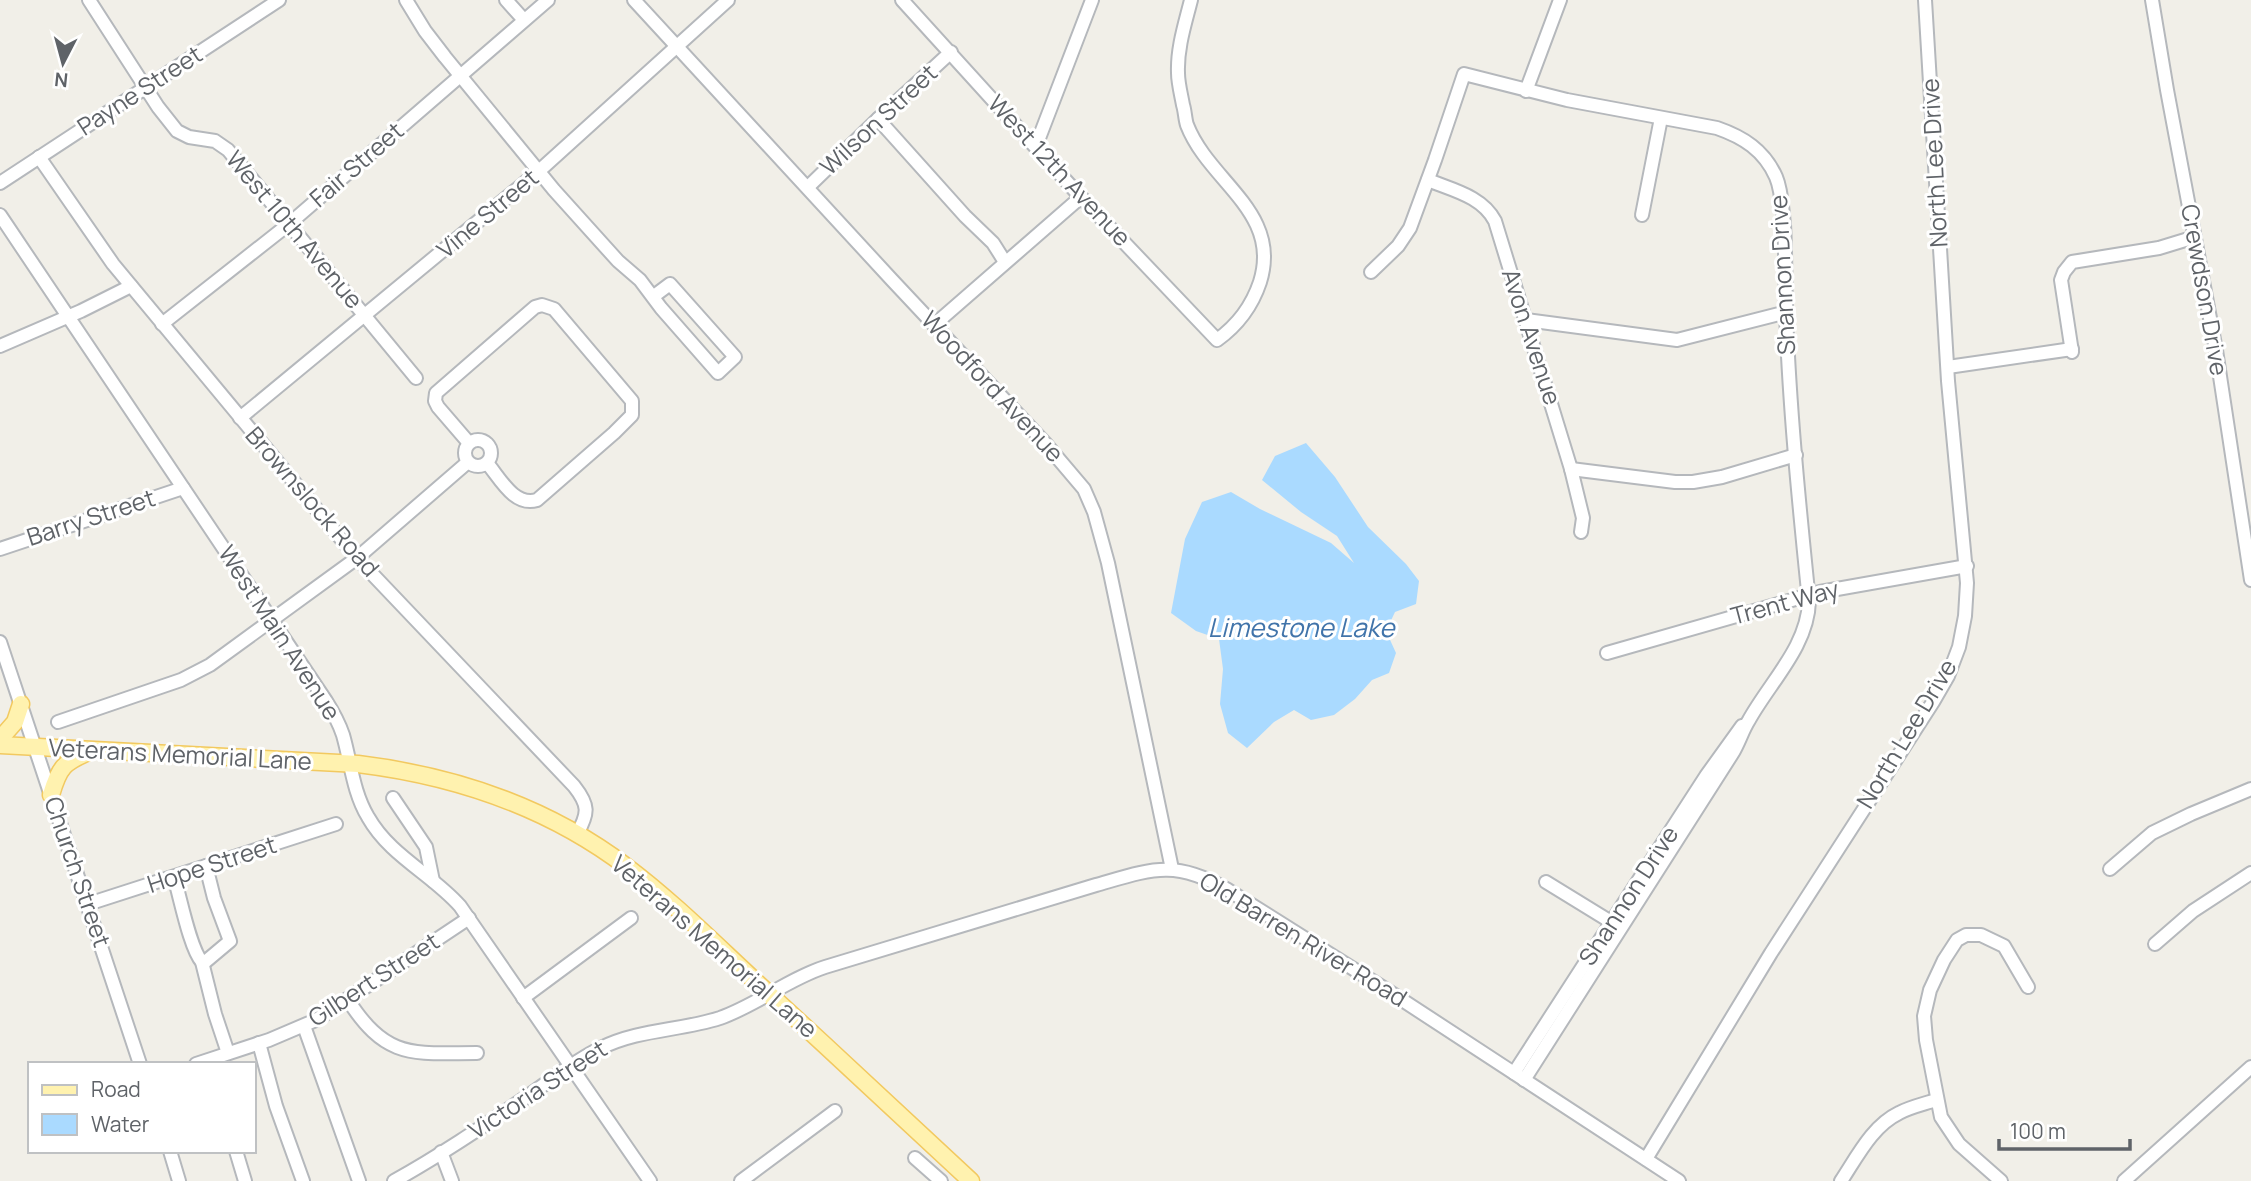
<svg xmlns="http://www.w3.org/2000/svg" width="2251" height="1181" font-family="Manrope,sans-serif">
	<rect width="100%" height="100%" fill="#f1efe8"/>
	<path fill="#aadaff" d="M 1306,443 L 1335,477 L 1368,527 L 1406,564 L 1419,581 L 1416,604 L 1395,612 L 1386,631 L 1396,653 L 1389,673 L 1372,680 L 1355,699 L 1334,715 L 1311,720 L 1294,710 L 1274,722 L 1247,748 L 1228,733 L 1220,704 L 1223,669 L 1219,639 L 1196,631 L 1171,613 L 1185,539 L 1202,502 L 1231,492 L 1260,509 L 1331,543 L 1354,563 L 1337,536 L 1301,512 L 1262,480 L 1275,456 Z"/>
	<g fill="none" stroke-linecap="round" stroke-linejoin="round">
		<defs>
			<g id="minor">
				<path d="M 89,0 L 158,107 L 177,131 L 189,137 L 215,141 L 228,150 L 416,378"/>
				<path d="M 406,0 L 425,31 L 445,57 L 554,190 L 618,261 L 640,280 L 661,308 L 718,373 L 735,357 L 670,284 L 654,296"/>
				<path d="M 506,0 L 524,20"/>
				<path d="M 634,0 L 892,280 L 1045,443 L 1084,489 L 1094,512 L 1108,563 L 1172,869"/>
				<path d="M 902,0 L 1078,194 L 1217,340 C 1238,325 1252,306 1260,282 C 1282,212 1209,182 1187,125 C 1185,119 1185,111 1183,105 C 1181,94 1178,83 1178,73 C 1177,48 1185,24 1191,0"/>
				<path d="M 2152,0 L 2167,90 L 2216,350 L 2251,580"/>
				<path d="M 1526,91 L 1560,0"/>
				<path d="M 878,119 L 965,216 L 993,243 L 1005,262"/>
				<path d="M 1036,146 L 1092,0"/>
				<path d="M 39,157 L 113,264 L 357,558 L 574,786 C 589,805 589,813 577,834"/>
				<path d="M 1428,180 C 1452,190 1482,196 1495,221 L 1571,469 L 1583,518 L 1581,532"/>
				<path d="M 0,183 L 279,0"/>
				<path d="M 808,187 L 878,119 L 951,52"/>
				<path d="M 0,215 L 326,701 C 333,712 339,723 343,735 C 351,763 353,792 368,817 C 390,856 432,874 460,906 L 650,1181"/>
				<path d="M 1642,215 L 1661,118"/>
				<path d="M 1371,272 L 1398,246 L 1410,228 L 1435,160 L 1464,74 L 1567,100 L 1717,128 C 1743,137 1764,150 1776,177 C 1782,191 1782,208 1784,224 C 1786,261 1785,298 1787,336 C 1791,424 1800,513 1809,601 C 1808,646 1770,682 1749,720 C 1742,731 1739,743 1732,754 L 1524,1080"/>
				<path d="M 1526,320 L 1677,340 L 1787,312"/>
				<path d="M 162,324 L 289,224 L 548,0"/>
				<path d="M 934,325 L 1081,197"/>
				<path d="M 0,346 L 81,311 L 131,286"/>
				<path d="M 2072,352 L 2061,280 L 2064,272 L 2072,262 L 2159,248 L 2195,237"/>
				<path d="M 1948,367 L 2072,349"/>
				<path d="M 240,418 L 539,171 L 728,0"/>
				<circle cx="478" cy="453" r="13"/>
				<path d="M 469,443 L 438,407 L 435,401 L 436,393 L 535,307 L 542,305 L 554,309 L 632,401 L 632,415 L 614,433 L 537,500 C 514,507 500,478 487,463"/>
				<path d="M 1571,469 L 1675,482 L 1693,482 L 1722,477 L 1796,455"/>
				<path d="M 0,549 L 183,488"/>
				<path d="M 0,642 L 140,1064"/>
				<path d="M 1607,653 L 1820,592 L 1967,566"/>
				<path d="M 58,722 L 181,680 L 210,665 L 357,558 L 468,462"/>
				<path d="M 393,798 L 426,847 L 433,881"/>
				<path d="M 2110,869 L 2152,833 L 2191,814 L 2251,789"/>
				<path d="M 174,877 C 180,896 190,949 202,962 L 215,1014 L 228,1053"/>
				<path d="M 1546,882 L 1616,925"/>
				<path d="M 88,904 L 336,824"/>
				<path d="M 2155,944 L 2193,911 L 2251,873"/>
				<path d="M 202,962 L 205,962 L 230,941 L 214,898 L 206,866"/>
				<path d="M 523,998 L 631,918"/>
				<path d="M 348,1000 C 387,1060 412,1053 477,1053"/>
				<path d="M 304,1026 L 359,1181"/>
				<path d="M 259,1043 L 276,1106 L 303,1181"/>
				<path d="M 196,1064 L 269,1040 L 316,1020 L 469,918"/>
				<path d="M 1514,1073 L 1706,776 L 1742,726"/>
				<path d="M 170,1151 L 179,1181"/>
				<path d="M 236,1151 L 245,1181"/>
				<path d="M 441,1152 L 452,1181"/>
				<path d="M 915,1158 L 941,1181"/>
				<path d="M 1646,1159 L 1771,953 L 1933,702 L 1948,676 L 1959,647 L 1965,616 L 1967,583 L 1948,381 L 1925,0"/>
				<path d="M 394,1181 C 439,1156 482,1127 525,1098 C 550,1081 574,1061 601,1048 C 639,1029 680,1031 720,1018 C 757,1005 788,979 825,967 L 1096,885 C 1152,869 1174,859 1228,890 L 1390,992 L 1679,1181"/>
				<path d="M 741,1181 L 835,1111"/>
				<path d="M 1841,1181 C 1857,1157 1872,1126 1899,1113 C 1910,1107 1924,1104 1936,1100"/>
				<path d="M 2001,1181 L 1959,1144 L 1941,1117 L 1926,1040 L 1924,1016 L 1930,990 L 1944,960 L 1957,940 L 1966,935 L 1981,935 L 2004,946 L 2028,987"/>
				<path d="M 2124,1181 L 2251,1067"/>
			</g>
			<g id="major">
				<path d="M 0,739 L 15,722 L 21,704"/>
				<path d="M 0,745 L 358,764 C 456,776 548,807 627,867 C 672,901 712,941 753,979 C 826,1046 899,1114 971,1181"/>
				<path d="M 51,795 C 59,767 64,762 91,751"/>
			</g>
		</defs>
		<use href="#minor" stroke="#b5b8bc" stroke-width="16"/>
		<use href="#major" stroke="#f2c960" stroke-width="19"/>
		<use href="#minor" stroke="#fff" stroke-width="12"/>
		<use href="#major" stroke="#fff2af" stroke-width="16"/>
	</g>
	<g text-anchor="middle" stroke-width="6" stroke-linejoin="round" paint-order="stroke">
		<g font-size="24" fill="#5f6368" stroke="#fff">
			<text transform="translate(140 91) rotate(-33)" y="8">Payne Street</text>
			<text transform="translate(879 120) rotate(-43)" y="8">Wilson Street</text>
			<text transform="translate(1935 163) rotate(-93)" y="8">North Lee Drive</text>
			<text transform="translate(357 165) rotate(-41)" y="8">Fair Street</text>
			<text transform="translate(1059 171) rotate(47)" y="8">West 12th Avenue</text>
			<text transform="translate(488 214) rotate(-40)" y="8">Vine Street</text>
			<text transform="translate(294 230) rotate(50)" y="8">West 10th Avenue</text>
			<text transform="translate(1783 275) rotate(-93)" y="8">Shannon Drive</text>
			<text transform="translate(2204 290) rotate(80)" y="8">Crewdson Drive</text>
			<text transform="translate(1531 337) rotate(72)" y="8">Avon Avenue</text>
			<text transform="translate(992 387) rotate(47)" y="8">Woodford Avenue</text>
			<text transform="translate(312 502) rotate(49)" y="8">Brownslock Road</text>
			<text transform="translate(91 518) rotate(-18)" y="8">Barry Street</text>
			<text transform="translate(1785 603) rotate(-15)" y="8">Trent Way</text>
			<text transform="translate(279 633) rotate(57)" y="8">West Main Avenue</text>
			<text transform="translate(1907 734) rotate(-59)" y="8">North Lee Drive</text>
			<text transform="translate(180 755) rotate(3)" y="8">Veterans Memorial Lane</text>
			<text transform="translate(212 865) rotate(-18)" y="8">Hope Street</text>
			<text transform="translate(77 872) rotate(71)" y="8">Church Street</text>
			<text transform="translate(1629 896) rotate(-57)" y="8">Shannon Drive</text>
			<text transform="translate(1303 940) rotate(31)" y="8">Old Barren River Road</text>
			<text transform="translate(714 947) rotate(41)" y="8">Veterans Memorial Lane</text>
			<text transform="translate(374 980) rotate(-33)" y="8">Gilbert Street</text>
			<text transform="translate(538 1090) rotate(-33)" y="8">Victoria Street</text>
		</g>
		<g font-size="26" font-style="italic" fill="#4174aa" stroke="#fff">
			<text x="1301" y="637">Limestone Lake</text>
		</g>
	</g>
	<rect x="28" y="1062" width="228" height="91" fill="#ffffff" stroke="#bfc1c3" stroke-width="2"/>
	<rect x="42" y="1085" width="35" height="10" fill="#fff2af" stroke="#bfc1c3" stroke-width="2"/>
	<text x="91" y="1097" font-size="21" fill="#5f6368">Road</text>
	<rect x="42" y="1114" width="35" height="21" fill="#aadaff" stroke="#bfc1c3" stroke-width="2"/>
	<text x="91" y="1132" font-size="21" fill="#5f6368">Water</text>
	<g transform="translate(63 63) rotate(186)" stroke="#ffffff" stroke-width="5" paint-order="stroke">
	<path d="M0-5L12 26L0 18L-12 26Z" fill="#5f6368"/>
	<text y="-10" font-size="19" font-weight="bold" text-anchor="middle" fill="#5f6368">N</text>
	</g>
	<path d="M1999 1139v10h131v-10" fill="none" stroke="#5f6368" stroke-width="3.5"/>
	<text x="2010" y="1139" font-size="21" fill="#5f6368" stroke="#ffffff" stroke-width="5" paint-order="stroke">100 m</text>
</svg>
